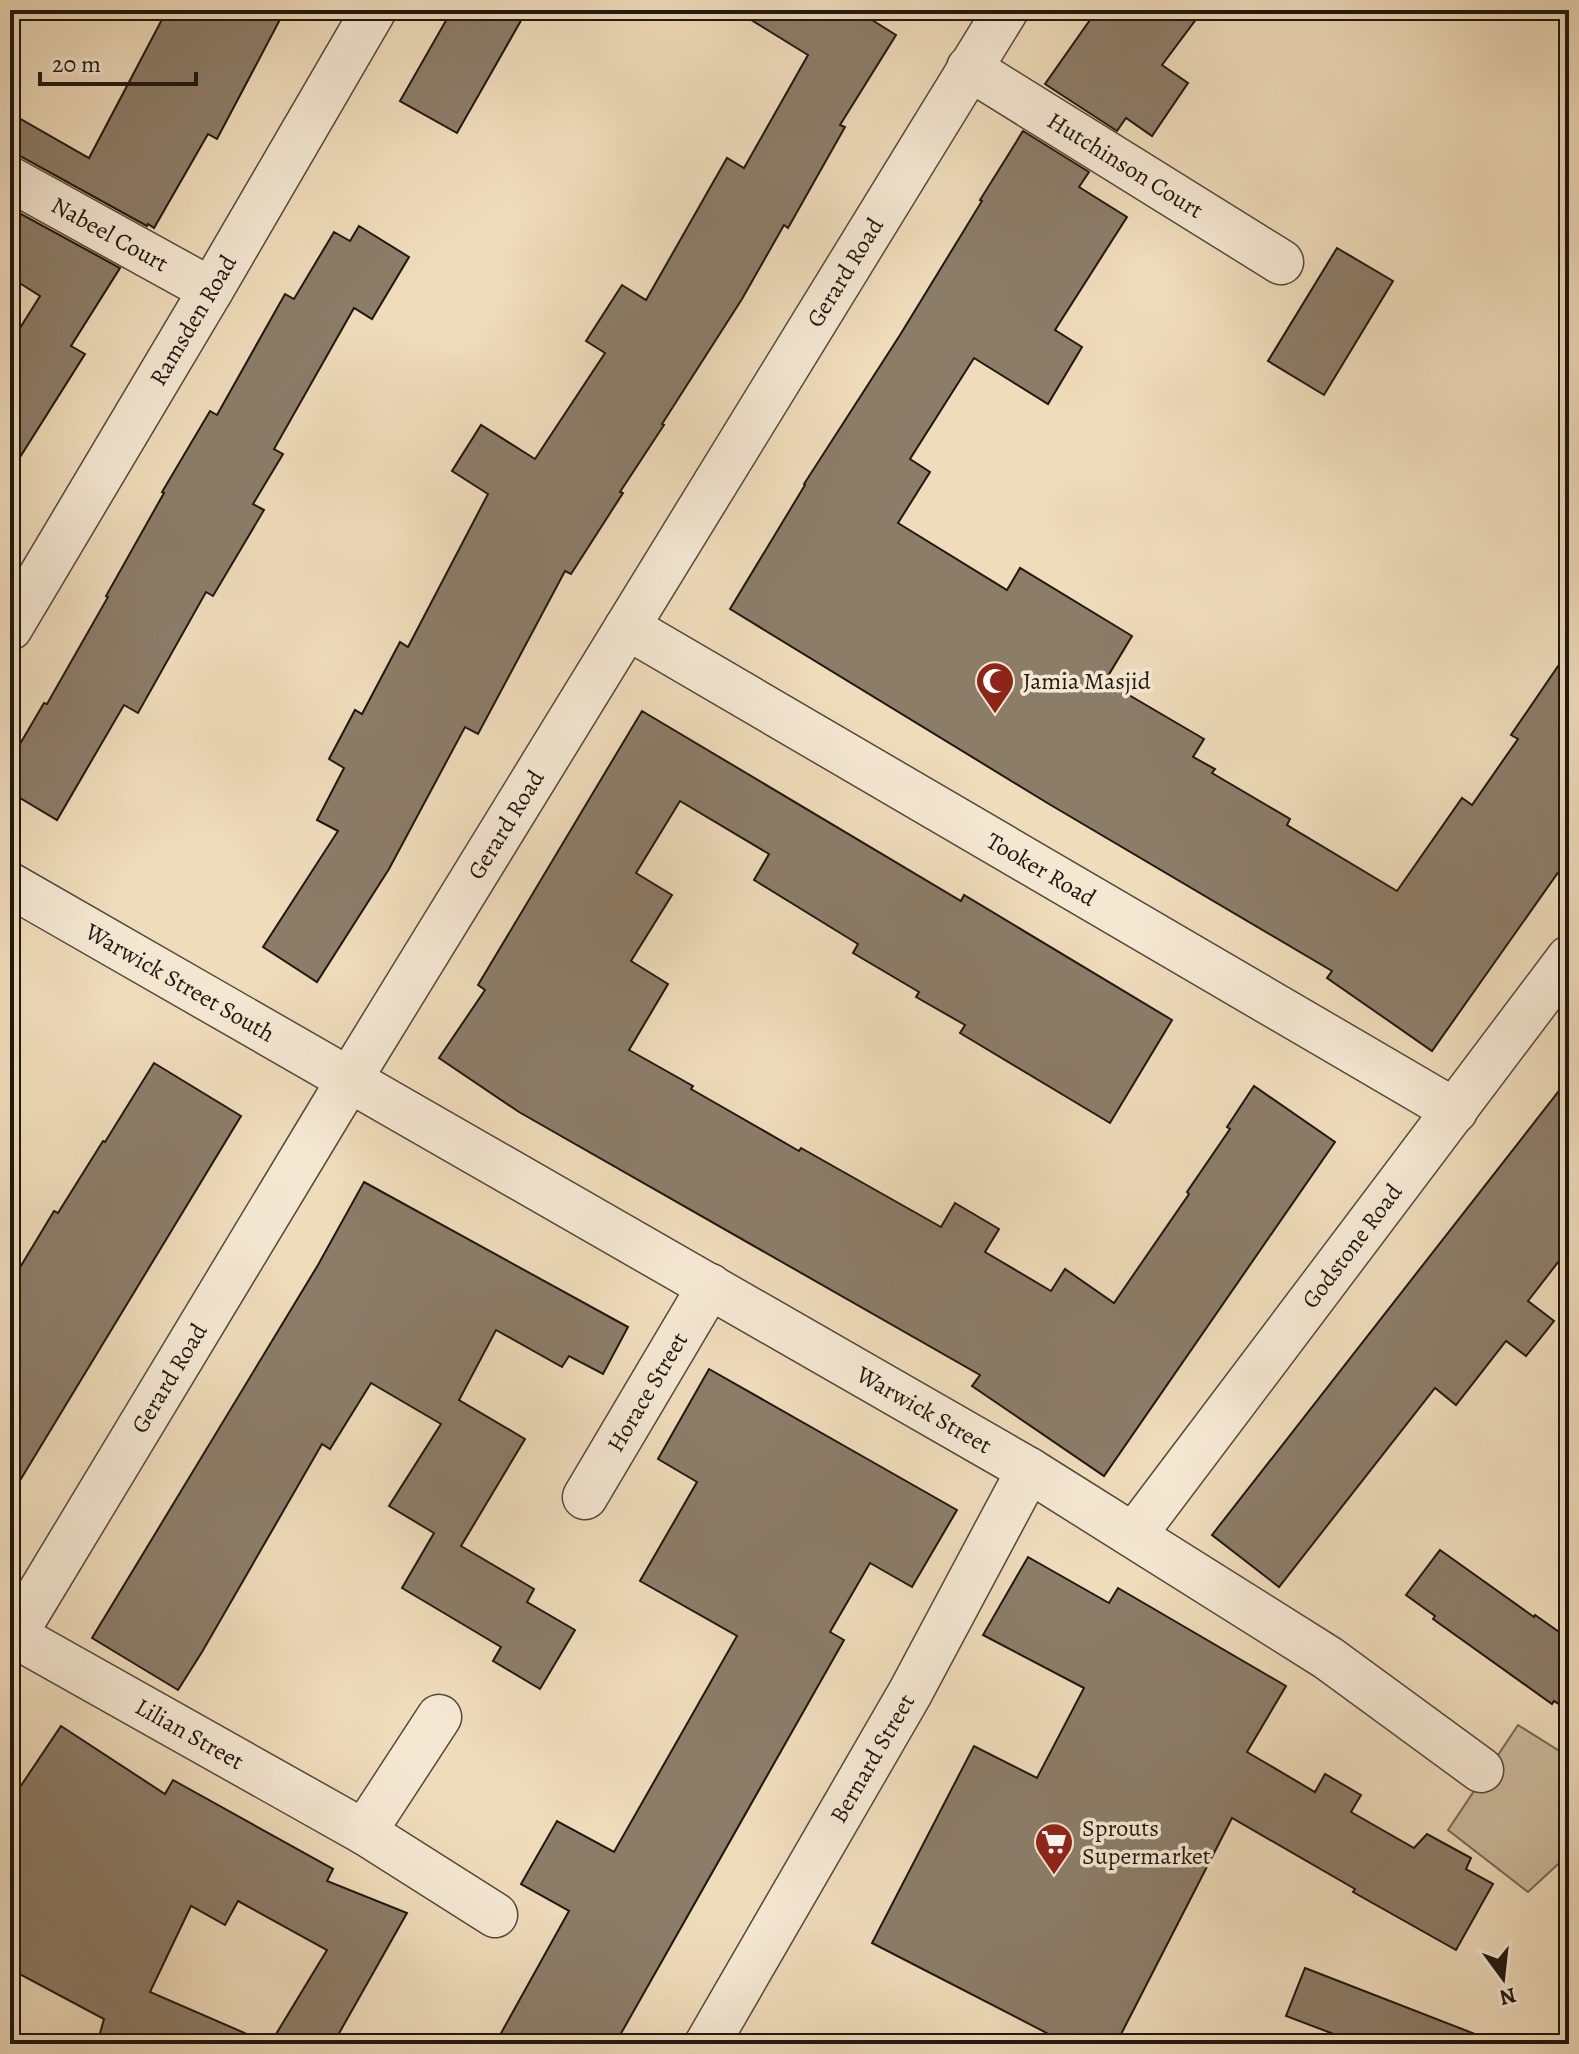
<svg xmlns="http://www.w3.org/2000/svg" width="1579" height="2054" font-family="Alegreya,serif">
	<rect width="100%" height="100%" fill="#efdcbb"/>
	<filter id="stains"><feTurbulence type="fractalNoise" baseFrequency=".0025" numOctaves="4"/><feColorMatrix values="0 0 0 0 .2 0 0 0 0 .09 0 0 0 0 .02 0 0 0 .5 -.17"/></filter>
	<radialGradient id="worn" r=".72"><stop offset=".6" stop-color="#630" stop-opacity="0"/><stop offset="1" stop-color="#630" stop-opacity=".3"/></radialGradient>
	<path fill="#ccbb9e" stroke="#766957" stroke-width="2" d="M 1518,1725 L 1569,1757 L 1569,1854 L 1528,1892 L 1448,1830 Z"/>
	<g fill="#8c7d69" stroke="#211710" stroke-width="2" fill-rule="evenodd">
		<path d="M 167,10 L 285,10 L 217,139 L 208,134 L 154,228 L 148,224 L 147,226 L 22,157 L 10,154 L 10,113 L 89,158 Z"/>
		<path d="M 452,10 L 527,10 L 457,133 L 400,101 Z"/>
		<path d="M 735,10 L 856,10 L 896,35 L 840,125 L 845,127 L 788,228 L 784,225 L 742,299 L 662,424 L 664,425 L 620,492 L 623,493 L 571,574 L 565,571 L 478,734 L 465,727 L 389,869 L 317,982 L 263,947 L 338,831 L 317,820 L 344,768 L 329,759 L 355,710 L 362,714 L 400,642 L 408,647 L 488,494 L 452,471 L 481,425 L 535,459 L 605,353 L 586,341 L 622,285 L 646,300 L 727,158 L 744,168 L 808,55 Z"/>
		<path d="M 1097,10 L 1203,10 L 1162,65 L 1188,83 L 1152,136 L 1126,118 L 1117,131 L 1045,84 Z"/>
		<path d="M 1023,131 L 1089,172 L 1079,187 L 1127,217 L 1055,330 L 1082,347 L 1048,404 L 974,358 L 910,459 L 930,472 L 898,523 L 1007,590 L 1020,568 L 1132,636 L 1105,681 L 1204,739 L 1193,757 L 1215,769 L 1212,773 L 1290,819 L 1287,825 L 1397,891 L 1462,798 L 1472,805 L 1518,739 L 1511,735 L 1569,650 L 1569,857 L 1432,1051 L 1327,978 L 1332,971 L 1049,804 L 730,609 L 805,485 L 804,484 L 900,335 L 982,201 L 980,200 Z"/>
		<path d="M 10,208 L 120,268 L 71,346 L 85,354 L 10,473 L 10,344 L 40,296 L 10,277 Z"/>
		<path d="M 359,226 L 409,257 L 372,319 L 354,308 L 274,449 L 283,454 L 253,504 L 264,510 L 213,596 L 206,592 L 138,713 L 124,705 L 57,820 L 10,792 L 10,761 L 44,703 L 47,704 L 108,597 L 106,596 L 164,493 L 162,492 L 210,411 L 217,415 L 285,294 L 294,299 L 334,232 L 350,241 Z"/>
		<path d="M 1337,248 L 1393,281 L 1324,395 L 1268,361 Z"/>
		<path d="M 642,711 L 961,901 L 964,895 L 1172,1020 L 1110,1123 L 960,1033 L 965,1025 L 916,997 L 919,992 L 853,953 L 858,944 L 754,880 L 769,854 L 680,801 L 636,873 L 672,895 L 631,961 L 668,984 L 629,1050 L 693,1086 L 691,1089 L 799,1151 L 801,1148 L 941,1227 L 955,1203 L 999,1229 L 985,1252 L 1051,1291 L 1065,1269 L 1114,1303 L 1189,1194 L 1187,1192 L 1230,1129 L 1227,1127 L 1254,1086 L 1335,1142 L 1104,1476 L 972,1386 L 980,1375 L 519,1112 L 439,1058 L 485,990 L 478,985 Z"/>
		<path d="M 154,1063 L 241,1116 L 10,1497 L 10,1284 L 54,1211 L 58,1213 L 103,1141 L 105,1142 Z"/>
		<path d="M 1569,1078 L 1569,1248 L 1528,1301 L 1554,1321 L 1526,1356 L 1506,1341 L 1456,1405 L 1435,1388 L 1279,1587 L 1212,1535 Z"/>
		<path d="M 364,1182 L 628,1327 L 603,1374 L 569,1356 L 562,1367 L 496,1330 L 459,1400 L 525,1439 L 461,1546 L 534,1589 L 527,1602 L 575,1630 L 540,1689 L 493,1661 L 501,1647 L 402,1588 L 434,1533 L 389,1506 L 441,1424 L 371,1383 L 330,1449 L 322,1444 L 202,1652 L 178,1690 L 92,1638 L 318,1265 Z"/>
		<path d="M 709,1369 L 957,1510 L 912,1587 L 870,1563 L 830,1632 L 844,1640 L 615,2044 L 495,2044 L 569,1911 L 521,1884 L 557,1821 L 614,1852 L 737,1636 L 640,1581 L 697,1482 L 658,1459 Z"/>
		<path d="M 1440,1550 L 1534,1617 L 1535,1615 L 1569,1639 L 1569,1711 L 1554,1701 L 1552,1704 L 1433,1619 L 1435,1616 L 1406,1595 Z"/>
		<path d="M 1028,1557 L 1109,1603 L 1118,1588 L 1286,1686 L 1247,1752 L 1315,1792 L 1325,1774 L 1361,1795 L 1351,1812 L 1414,1848 L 1427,1834 L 1471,1858 L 1466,1869 L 1493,1884 L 1456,1950 L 1353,1892 L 1355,1889 L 1232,1818 L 1116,2044 L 1068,2044 L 872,1943 L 974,1746 L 1037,1778 L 1084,1688 L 983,1635 Z"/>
		<path d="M 61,1726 L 165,1794 L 173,1780 L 333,1869 L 327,1881 L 407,1913 L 333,2044 L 97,2044 L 104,2019 L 10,1969 L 10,1802 ZM 238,1901 L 327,1950 L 270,2044 L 150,1992 L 191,1906 L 225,1925 Z"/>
		<path d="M 1305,1968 L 1493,2041 L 1492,2044 L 1360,2044 L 1286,2016 Z"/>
	</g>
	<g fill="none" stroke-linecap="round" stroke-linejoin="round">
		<defs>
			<g id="minor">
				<path id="s1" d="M 969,68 L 1281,262"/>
				<path id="s2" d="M 10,179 L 211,290"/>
				<path id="s3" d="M 627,627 L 1455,1111"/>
				<path id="s4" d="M 10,628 L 211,290 L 374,10"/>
				<path id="s5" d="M 10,885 L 1029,1470 L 1328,1658 L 1481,1770"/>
				<path id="s6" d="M 585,1497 L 710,1286"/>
				<path id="s7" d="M 1134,1535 L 1569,958"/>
				<path id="s8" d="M 10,1633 L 364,1832 L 495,1915"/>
				<path id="s9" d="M 10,1642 L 349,1080 L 1006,10"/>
				<path d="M 364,1832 L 439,1717"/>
				<path id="s10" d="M 707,2044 L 910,1693 L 1029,1470"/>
			</g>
		</defs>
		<use href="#minor" stroke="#54483b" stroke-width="47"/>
		<use href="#minor" stroke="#f5e8d3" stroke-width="44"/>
	</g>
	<defs>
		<symbol id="mosque-pin" viewBox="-11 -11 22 30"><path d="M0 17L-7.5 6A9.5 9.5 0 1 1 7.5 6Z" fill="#8f2418" stroke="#f5e8d3"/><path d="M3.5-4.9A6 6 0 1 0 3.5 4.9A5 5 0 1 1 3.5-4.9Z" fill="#fff"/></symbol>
		<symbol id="supermarket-pin" viewBox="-11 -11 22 30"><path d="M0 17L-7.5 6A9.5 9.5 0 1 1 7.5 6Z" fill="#8f2418" stroke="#f5e8d3"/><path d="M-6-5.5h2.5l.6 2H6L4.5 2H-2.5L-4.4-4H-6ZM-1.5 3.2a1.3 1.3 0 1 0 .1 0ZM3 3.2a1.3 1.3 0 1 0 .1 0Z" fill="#fff"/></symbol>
	</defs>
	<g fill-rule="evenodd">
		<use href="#mosque-pin" x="973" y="659" width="44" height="60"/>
		<use href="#supermarket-pin" x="1032" y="1820" width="44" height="60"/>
	</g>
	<g text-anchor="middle" stroke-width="7" stroke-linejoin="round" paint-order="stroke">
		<g font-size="24" fill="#211710" stroke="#f5e8d3">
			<text dy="8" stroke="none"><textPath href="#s1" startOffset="184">Hutchinson Court</textPath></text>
			<text dy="8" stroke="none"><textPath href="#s2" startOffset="114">Nabeel Court</textPath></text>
			<text dy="8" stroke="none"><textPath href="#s9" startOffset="1604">Gerard Road</textPath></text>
			<text dy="8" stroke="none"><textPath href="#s4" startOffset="358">Ramsden Road</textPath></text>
			<text dy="8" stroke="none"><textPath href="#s9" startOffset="956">Gerard Road</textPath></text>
			<text dy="8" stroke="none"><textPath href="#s3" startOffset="480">Tooker Road</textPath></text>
			<text dy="8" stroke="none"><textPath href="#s5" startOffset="196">Warwick Street South</textPath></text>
			<text dy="8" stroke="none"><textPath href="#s7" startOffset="362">Godstone Road</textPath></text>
			<text dy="8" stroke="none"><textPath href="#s9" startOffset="308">Gerard Road</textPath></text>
			<text dy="8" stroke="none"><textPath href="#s6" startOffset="122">Horace Street</textPath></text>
			<text dy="8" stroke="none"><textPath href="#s5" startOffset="1054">Warwick Street</textPath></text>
			<text dy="8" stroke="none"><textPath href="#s8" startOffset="206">Lilian Street</textPath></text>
			<text dy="8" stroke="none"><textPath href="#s10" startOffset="330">Bernard Street</textPath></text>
		</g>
		<g font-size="24" fill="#211710" stroke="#f5e8d3" text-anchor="start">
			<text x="1023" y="689">Jamia Masjid</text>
			<text x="1082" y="1836">Sprouts<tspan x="1082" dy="28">Supermarket</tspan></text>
		</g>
	</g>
	<rect width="1579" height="2054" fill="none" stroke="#efdcbb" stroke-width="40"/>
	<rect x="12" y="12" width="1555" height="2030" fill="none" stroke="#211710" stroke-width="4"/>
	<rect x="20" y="20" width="1539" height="2014" fill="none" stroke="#211710" stroke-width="2"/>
	<g transform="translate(1503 1978) rotate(165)" stroke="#f5e8d3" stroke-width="6" paint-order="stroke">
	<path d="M0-6L14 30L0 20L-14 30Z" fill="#211710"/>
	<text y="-12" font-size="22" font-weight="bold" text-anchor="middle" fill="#211710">N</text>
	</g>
	<path d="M40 72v12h156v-12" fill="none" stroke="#211710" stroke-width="4"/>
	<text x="52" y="72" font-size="24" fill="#211710" stroke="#f5e8d3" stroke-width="6" paint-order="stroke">20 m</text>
	<rect width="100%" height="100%" filter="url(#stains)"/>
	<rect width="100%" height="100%" fill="url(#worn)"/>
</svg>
